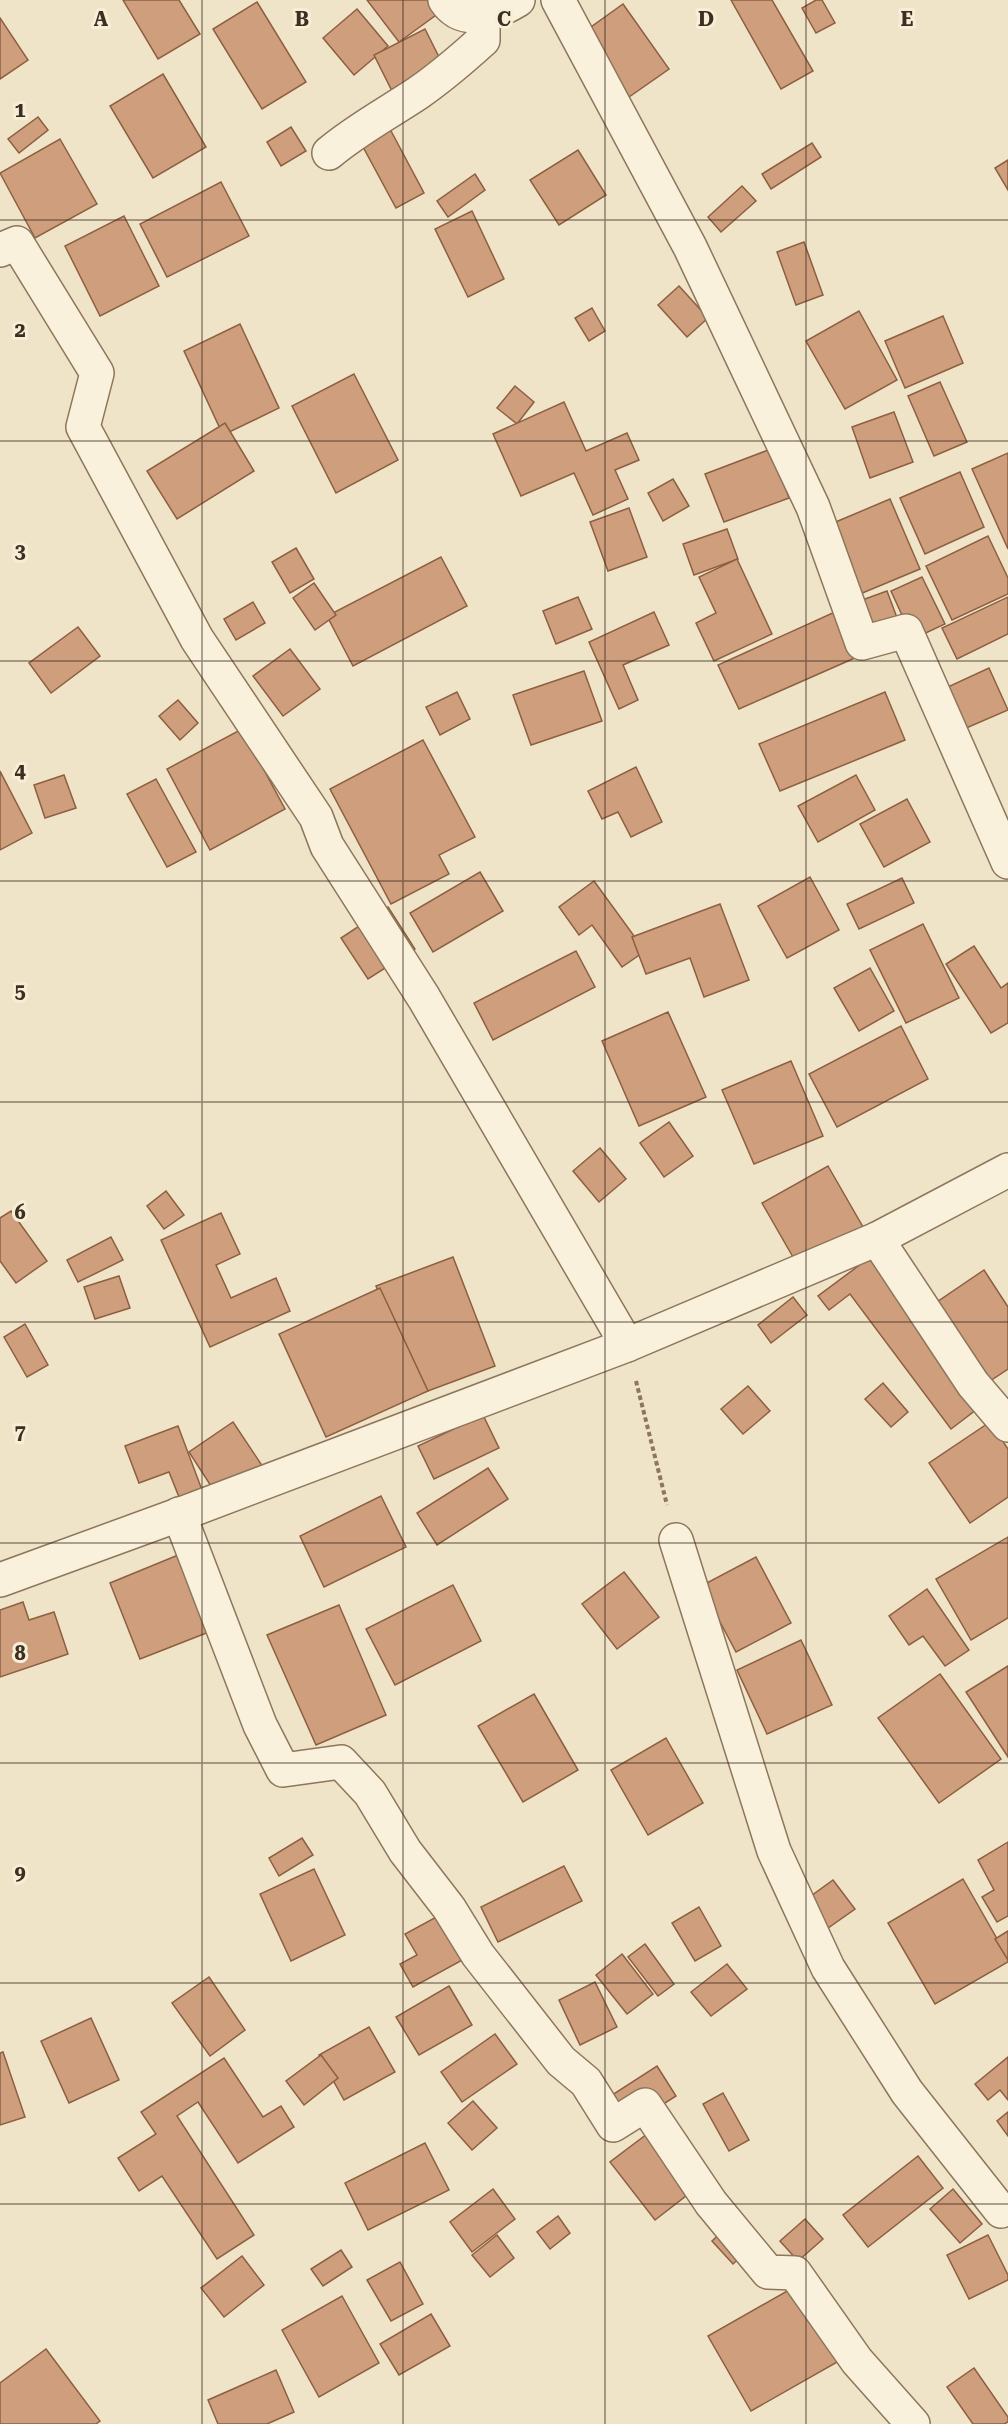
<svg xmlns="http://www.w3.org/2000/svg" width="1008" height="2424" font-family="'Roboto Serif',serif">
	<rect width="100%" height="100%" fill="#f0e4c8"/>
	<g fill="#cf9f7d" stroke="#8d5f41" stroke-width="1.5">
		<path d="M 123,0 L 179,0 L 200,34 L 158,59 Z"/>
		<path d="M 367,0 L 453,0 L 454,2 L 399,42 Z"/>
		<path d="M 731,0 L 772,0 L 813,71 L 781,89 Z"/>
		<path d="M 816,0 L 822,0 L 835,23 L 816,33 L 802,8 Z"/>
		<path d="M 257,2 L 306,82 L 262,109 L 213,29 Z"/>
		<path d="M 623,4 L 669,69 L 629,97 L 584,32 Z"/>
		<path d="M 357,9 L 388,46 L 354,75 L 323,38 Z"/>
		<path d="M 0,18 L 28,60 L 0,79 Z"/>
		<path d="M 425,29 L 445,69 L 394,95 L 374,55 Z"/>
		<path d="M 163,74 L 206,147 L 153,178 L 110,106 Z"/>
		<path d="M 38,117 L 48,130 L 19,153 L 8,139 Z"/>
		<path d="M 291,127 L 306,151 L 281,166 L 267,142 Z"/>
		<path d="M 390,129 L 424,193 L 396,208 L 362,145 Z"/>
		<path d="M 60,139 L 97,204 L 35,238 L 0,173 Z"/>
		<path d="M 812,143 L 821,157 L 771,189 L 762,174 Z"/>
		<path d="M 578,150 L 606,195 L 559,225 L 530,180 Z"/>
		<path d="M 1008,160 L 1008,190 L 995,168 Z"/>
		<path d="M 475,174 L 485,190 L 448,217 L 437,201 Z"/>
		<path d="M 221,182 L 249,236 L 167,277 L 140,224 Z"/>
		<path d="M 742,186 L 756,201 L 721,232 L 708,217 Z"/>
		<path d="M 472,211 L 504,279 L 468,297 L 435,229 Z"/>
		<path d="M 124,216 L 159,286 L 100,316 L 65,246 Z"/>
		<path d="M 804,242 L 823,295 L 796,305 L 777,252 Z"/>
		<path d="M 679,286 L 708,318 L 687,337 L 658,305 Z"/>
		<path d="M 592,308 L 605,331 L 589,341 L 575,318 Z"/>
		<path d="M 859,311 L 897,380 L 845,409 L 806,341 Z"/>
		<path d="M 943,316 L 963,363 L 905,388 L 885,341 Z"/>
		<path d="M 240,324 L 279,408 L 223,435 L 184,351 Z"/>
		<path d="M 354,374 L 398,460 L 336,493 L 292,406 Z"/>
		<path d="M 940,382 L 967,442 L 934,456 L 908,396 Z"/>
		<path d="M 515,386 L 534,402 L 517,424 L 497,408 Z"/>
		<path d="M 564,402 L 586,451 L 627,433 L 639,460 L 615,470 L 628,499 L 593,515 L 574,473 L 521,496 L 493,434 Z"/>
		<path d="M 894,412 L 913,462 L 870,478 L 852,427 Z"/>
		<path d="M 225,423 L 254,471 L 177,519 L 147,471 Z"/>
		<path d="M 771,449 L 789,498 L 724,522 L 705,474 Z"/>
		<path d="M 1008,453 L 1008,549 L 972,469 Z"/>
		<path d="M 960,472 L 984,527 L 925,554 L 900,498 Z"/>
		<path d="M 673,479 L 689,506 L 663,521 L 648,493 Z"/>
		<path d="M 890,499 L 920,569 L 860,594 L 831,524 Z"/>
		<path d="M 629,508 L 647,557 L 608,571 L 590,522 Z"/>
		<path d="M 727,529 L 738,559 L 694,575 L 683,544 Z"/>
		<path d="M 988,536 L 1008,578 L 1008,594 L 952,620 L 926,566 Z"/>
		<path d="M 296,548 L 314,579 L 290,593 L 272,562 Z"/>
		<path d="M 441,557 L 467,606 L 353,666 L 327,616 Z"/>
		<path d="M 737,559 L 772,634 L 714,661 L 696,623 L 716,613 L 699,577 Z"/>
		<path d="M 922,577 L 945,624 L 913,639 L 891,591 Z"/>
		<path d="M 314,583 L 336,615 L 315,630 L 293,598 Z"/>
		<path d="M 887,591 L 899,623 L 865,635 L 854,603 Z"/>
		<path d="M 578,597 L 592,629 L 556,644 L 543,611 Z"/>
		<path d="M 1008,597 L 1008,634 L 957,659 L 942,628 Z"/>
		<path d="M 253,602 L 265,623 L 236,640 L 224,619 Z"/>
		<path d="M 837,611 L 857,657 L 739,709 L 718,665 Z"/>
		<path d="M 654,612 L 669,645 L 623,665 L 638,700 L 619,709 L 589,642 Z"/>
		<path d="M 78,627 L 100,656 L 51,693 L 29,663 Z"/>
		<path d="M 290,649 L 320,689 L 283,716 L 253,676 Z"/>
		<path d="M 989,668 L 1008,710 L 957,732 L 939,691 Z"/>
		<path d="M 584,671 L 602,721 L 531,745 L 513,695 Z"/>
		<path d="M 457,692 L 470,719 L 440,735 L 426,707 Z"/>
		<path d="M 885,692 L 905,740 L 780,791 L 759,744 Z"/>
		<path d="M 178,700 L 198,723 L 180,740 L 159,716 Z"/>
		<path d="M 242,729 L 285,809 L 210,850 L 167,769 Z"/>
		<path d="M 423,740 L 475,837 L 439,855 L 449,874 L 391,904 L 330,789 Z"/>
		<path d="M 636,767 L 662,822 L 631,837 L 618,812 L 602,819 L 588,791 Z"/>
		<path d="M 0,771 L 32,833 L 0,850 Z"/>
		<path d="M 64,775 L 76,808 L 45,818 L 34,785 Z"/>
		<path d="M 856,775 L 875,810 L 818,842 L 798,806 Z"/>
		<path d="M 156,779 L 196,852 L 167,867 L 127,794 Z"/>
		<path d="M 907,799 L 930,842 L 884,867 L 860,824 Z"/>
		<path d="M 480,872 L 503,911 L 433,952 L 410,913 Z"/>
		<path d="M 810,877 L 839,930 L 787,958 L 758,906 Z"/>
		<path d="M 902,878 L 914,903 L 859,929 L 847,904 Z"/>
		<path d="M 594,881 L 645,951 L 622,967 L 592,925 L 579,935 L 559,907 Z"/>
		<path d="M 720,904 L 749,980 L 704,997 L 690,958 L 646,974 L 632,937 Z"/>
		<path d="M 388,907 L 415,949 L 368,979 L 341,938 Z"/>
		<path d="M 923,924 L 959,998 L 906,1023 L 870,950 Z"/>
		<path d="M 974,946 L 1001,988 L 1008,983 L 1008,1023 L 991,1033 L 946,964 Z"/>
		<path d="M 576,951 L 595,987 L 493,1040 L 474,1003 Z"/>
		<path d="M 870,968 L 894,1011 L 859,1031 L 834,988 Z"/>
		<path d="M 668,1012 L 706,1097 L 639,1126 L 602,1041 Z"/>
		<path d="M 901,1026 L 928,1079 L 837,1127 L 809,1074 Z"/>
		<path d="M 791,1061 L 823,1136 L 754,1164 L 722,1090 Z"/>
		<path d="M 669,1122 L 693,1156 L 664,1177 L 640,1143 Z"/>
		<path d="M 600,1148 L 626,1179 L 599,1202 L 573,1171 Z"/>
		<path d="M 828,1166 L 863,1227 L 797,1264 L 762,1203 Z"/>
		<path d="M 166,1191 L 184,1215 L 164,1229 L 147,1206 Z"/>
		<path d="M 11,1211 L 47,1261 L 16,1283 L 0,1261 L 0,1218 Z"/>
		<path d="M 221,1213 L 240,1254 L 216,1265 L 231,1298 L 276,1278 L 290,1311 L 210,1347 L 161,1240 Z"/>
		<path d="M 111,1237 L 123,1260 L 78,1282 L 67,1260 Z"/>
		<path d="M 453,1257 L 495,1366 L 417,1395 L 376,1286 Z"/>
		<path d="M 869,1258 L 981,1406 L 951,1429 L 850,1294 L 829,1310 L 818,1296 Z"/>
		<path d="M 984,1270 L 1008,1307 L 1008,1369 L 987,1383 L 934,1304 Z"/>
		<path d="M 119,1276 L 130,1308 L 95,1319 L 84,1287 Z"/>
		<path d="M 380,1288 L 428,1391 L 326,1437 L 279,1334 Z"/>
		<path d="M 793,1297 L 807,1315 L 771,1343 L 758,1325 Z"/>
		<path d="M 25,1324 L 48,1365 L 27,1377 L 4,1337 Z"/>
		<path d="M 883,1383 L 908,1412 L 891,1427 L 865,1399 Z"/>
		<path d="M 748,1386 L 770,1411 L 743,1434 L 721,1409 Z"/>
		<path d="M 483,1415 L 499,1448 L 434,1479 L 418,1446 Z"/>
		<path d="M 233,1422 L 265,1470 L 220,1500 L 189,1452 Z"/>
		<path d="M 990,1422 L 1008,1449 L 1008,1497 L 970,1523 L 929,1463 Z"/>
		<path d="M 178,1426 L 205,1498 L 183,1507 L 169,1472 L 139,1483 L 125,1446 Z"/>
		<path d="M 488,1468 L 508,1499 L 437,1545 L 417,1513 Z"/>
		<path d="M 381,1496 L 406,1547 L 324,1587 L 300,1536 Z"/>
		<path d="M 1008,1537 L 1008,1618 L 971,1640 L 936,1579 Z"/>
		<path d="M 183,1553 L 214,1630 L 140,1659 L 110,1583 Z"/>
		<path d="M 756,1557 L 791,1623 L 736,1652 L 701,1586 Z"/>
		<path d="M 624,1572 L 659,1617 L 617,1649 L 582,1604 Z"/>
		<path d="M 453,1585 L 481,1641 L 395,1685 L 366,1629 Z"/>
		<path d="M 927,1589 L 969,1650 L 945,1666 L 923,1636 L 909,1645 L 889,1616 Z"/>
		<path d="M 23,1602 L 29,1620 L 54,1612 L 68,1654 L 0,1677 L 0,1610 Z"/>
		<path d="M 339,1605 L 386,1715 L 316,1745 L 267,1635 Z"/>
		<path d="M 801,1640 L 832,1705 L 767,1734 L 737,1670 Z"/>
		<path d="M 1008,1666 L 1008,1757 L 966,1692 Z"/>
		<path d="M 940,1674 L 1001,1759 L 939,1803 L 878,1718 Z"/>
		<path d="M 534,1694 L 578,1770 L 523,1802 L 478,1726 Z"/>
		<path d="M 666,1738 L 703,1803 L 648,1835 L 611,1770 Z"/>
		<path d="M 302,1838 L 313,1855 L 279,1876 L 269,1858 Z"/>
		<path d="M 1008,1842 L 1008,1916 L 997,1922 L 982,1897 L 994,1890 L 978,1860 Z"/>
		<path d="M 564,1866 L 582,1901 L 498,1942 L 481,1907 Z"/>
		<path d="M 314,1869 L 345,1935 L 291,1961 L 260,1894 Z"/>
		<path d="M 963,1879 L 1008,1958 L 1008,1962 L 935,2004 L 888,1923 Z"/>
		<path d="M 833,1880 L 855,1909 L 821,1933 L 800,1904 Z"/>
		<path d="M 464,1902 L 488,1946 L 413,1987 L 400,1964 L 417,1955 L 405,1934 Z"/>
		<path d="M 699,1907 L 721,1946 L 695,1961 L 672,1923 Z"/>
		<path d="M 1008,1931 L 1008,1960 L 995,1939 Z"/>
		<path d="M 645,1944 L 674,1984 L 658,1996 L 628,1957 Z"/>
		<path d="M 622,1954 L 653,1994 L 627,2014 L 596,1975 Z"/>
		<path d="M 727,1964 L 747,1989 L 711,2016 L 691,1992 Z"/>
		<path d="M 209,1977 L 245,2030 L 210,2056 L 172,2003 Z"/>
		<path d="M 595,1982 L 617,2027 L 580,2045 L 559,2000 Z"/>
		<path d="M 449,1986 L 472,2025 L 419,2055 L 396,2017 Z"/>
		<path d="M 91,2018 L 119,2080 L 69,2103 L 41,2041 Z"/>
		<path d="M 369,2027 L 395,2072 L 344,2100 L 319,2055 Z"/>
		<path d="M 495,2034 L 517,2064 L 462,2102 L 441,2072 Z"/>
		<path d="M 3,2052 L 25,2117 L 0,2125 L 0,2053 Z"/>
		<path d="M 321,2055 L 338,2078 L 304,2105 L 286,2081 Z"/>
		<path d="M 1008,2057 L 1008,2100 L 1000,2090 L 988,2100 L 975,2084 Z"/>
		<path d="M 224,2058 L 263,2117 L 281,2106 L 294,2127 L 238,2163 L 198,2102 L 177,2116 L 254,2235 L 217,2259 L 162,2176 L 139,2191 L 118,2158 L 156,2134 L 141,2112 Z"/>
		<path d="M 657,2066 L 676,2096 L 637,2121 L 595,2106 Z"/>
		<path d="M 723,2093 L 749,2140 L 729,2151 L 703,2104 Z"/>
		<path d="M 473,2101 L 497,2128 L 472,2150 L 448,2123 Z"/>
		<path d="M 1008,2112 L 1008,2136 L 997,2121 Z"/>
		<path d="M 647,2134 L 691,2192 L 655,2220 L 610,2162 Z"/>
		<path d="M 425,2143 L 449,2190 L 368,2230 L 345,2183 Z"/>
		<path d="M 918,2156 L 943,2188 L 868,2247 L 843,2215 Z"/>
		<path d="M 493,2189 L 515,2219 L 472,2252 L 450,2222 Z"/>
		<path d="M 953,2189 L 982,2224 L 960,2243 L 930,2209 Z"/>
		<path d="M 558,2216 L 570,2233 L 550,2249 L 537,2232 Z"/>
		<path d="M 805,2219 L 823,2239 L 798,2261 L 780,2241 Z"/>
		<path d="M 731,2223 L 752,2246 L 733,2264 L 712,2241 Z"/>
		<path d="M 497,2235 L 514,2258 L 490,2277 L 472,2255 Z"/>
		<path d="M 988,2235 L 1008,2275 L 1008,2280 L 969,2299 L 947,2255 Z"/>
		<path d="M 341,2250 L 352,2267 L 323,2286 L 311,2269 Z"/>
		<path d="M 242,2256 L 264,2285 L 224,2317 L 201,2288 Z"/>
		<path d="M 400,2262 L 423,2304 L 391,2321 L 367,2280 Z"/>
		<path d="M 796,2286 L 839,2361 L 751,2411 L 708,2336 Z"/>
		<path d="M 342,2296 L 379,2363 L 319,2397 L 282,2330 Z"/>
		<path d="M 431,2314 L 450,2346 L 399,2375 L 380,2344 Z"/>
		<path d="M 46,2349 L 100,2421 L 96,2424 L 0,2424 L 0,2383 Z"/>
		<path d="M 974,2368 L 1008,2417 L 1008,2422 L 1004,2424 L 973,2424 L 947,2387 Z"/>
		<path d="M 276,2370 L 294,2412 L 267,2424 L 218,2424 L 208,2400 Z"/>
	</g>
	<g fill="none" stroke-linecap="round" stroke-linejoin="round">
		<defs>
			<g id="street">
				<path d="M 445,0 C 463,27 495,14 518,0"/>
				<path d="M 558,0 L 690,247 L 813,507 L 862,643 L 906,631 L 1008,862"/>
				<path d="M 329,153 C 356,130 388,113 418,93 C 441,77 462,59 483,40 L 483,15"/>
				<path d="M 0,250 L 17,243 L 97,373 L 83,427 L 197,639 L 316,817 L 327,846 L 424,998 L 627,1345"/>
				<path d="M 877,1239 L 973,1384 L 1008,1425"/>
				<path d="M 179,1514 L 260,1725 L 283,1770 L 341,1762 L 370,1793 L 405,1851 L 449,1908 L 478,1955 L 561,2061 L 586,2082 L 613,2125 L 645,2105 L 711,2203 L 768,2272 L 795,2273 L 857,2361 L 913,2424"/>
				<path d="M 676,1540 L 774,1851 L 828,1968 L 907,2092 L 1001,2211"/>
				<path d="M 0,1580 L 189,1511 L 627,1345 L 877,1239 L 1008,1170"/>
			</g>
		</defs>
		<use href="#street" stroke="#8d765c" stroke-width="36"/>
		<path stroke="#8d765c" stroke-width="4" stroke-dasharray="4.5 3" stroke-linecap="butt" d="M 636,1381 L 667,1505"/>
		<use href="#street" stroke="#faf1dc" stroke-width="33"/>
	</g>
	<path fill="none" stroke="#3d2e20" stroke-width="1.5" stroke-opacity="0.55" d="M 202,0 L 202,2424M 403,0 L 403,2424M 605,0 L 605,2424M 806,0 L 806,2424M 0,220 L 1008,220M 0,441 L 1008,441M 0,661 L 1008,661M 0,881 L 1008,881M 0,1102 L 1008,1102M 0,1322 L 1008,1322M 0,1543 L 1008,1543M 0,1763 L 1008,1763M 0,1983 L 1008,1983M 0,2204 L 1008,2204"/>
	<g font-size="20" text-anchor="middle" font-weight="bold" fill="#3d2e20" stroke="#f7eed8" stroke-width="6" stroke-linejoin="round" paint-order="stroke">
		<text x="101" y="26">A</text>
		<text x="302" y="26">B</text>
		<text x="504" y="26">C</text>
		<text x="706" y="26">D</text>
		<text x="907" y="26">E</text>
		<text x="20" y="117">1</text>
		<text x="20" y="337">2</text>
		<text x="20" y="558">3</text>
		<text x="20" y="778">4</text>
		<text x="20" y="998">5</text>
		<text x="20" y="1219">6</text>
		<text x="20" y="1439">7</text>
		<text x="20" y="1660">8</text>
		<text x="20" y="1880">9</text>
	</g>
</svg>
